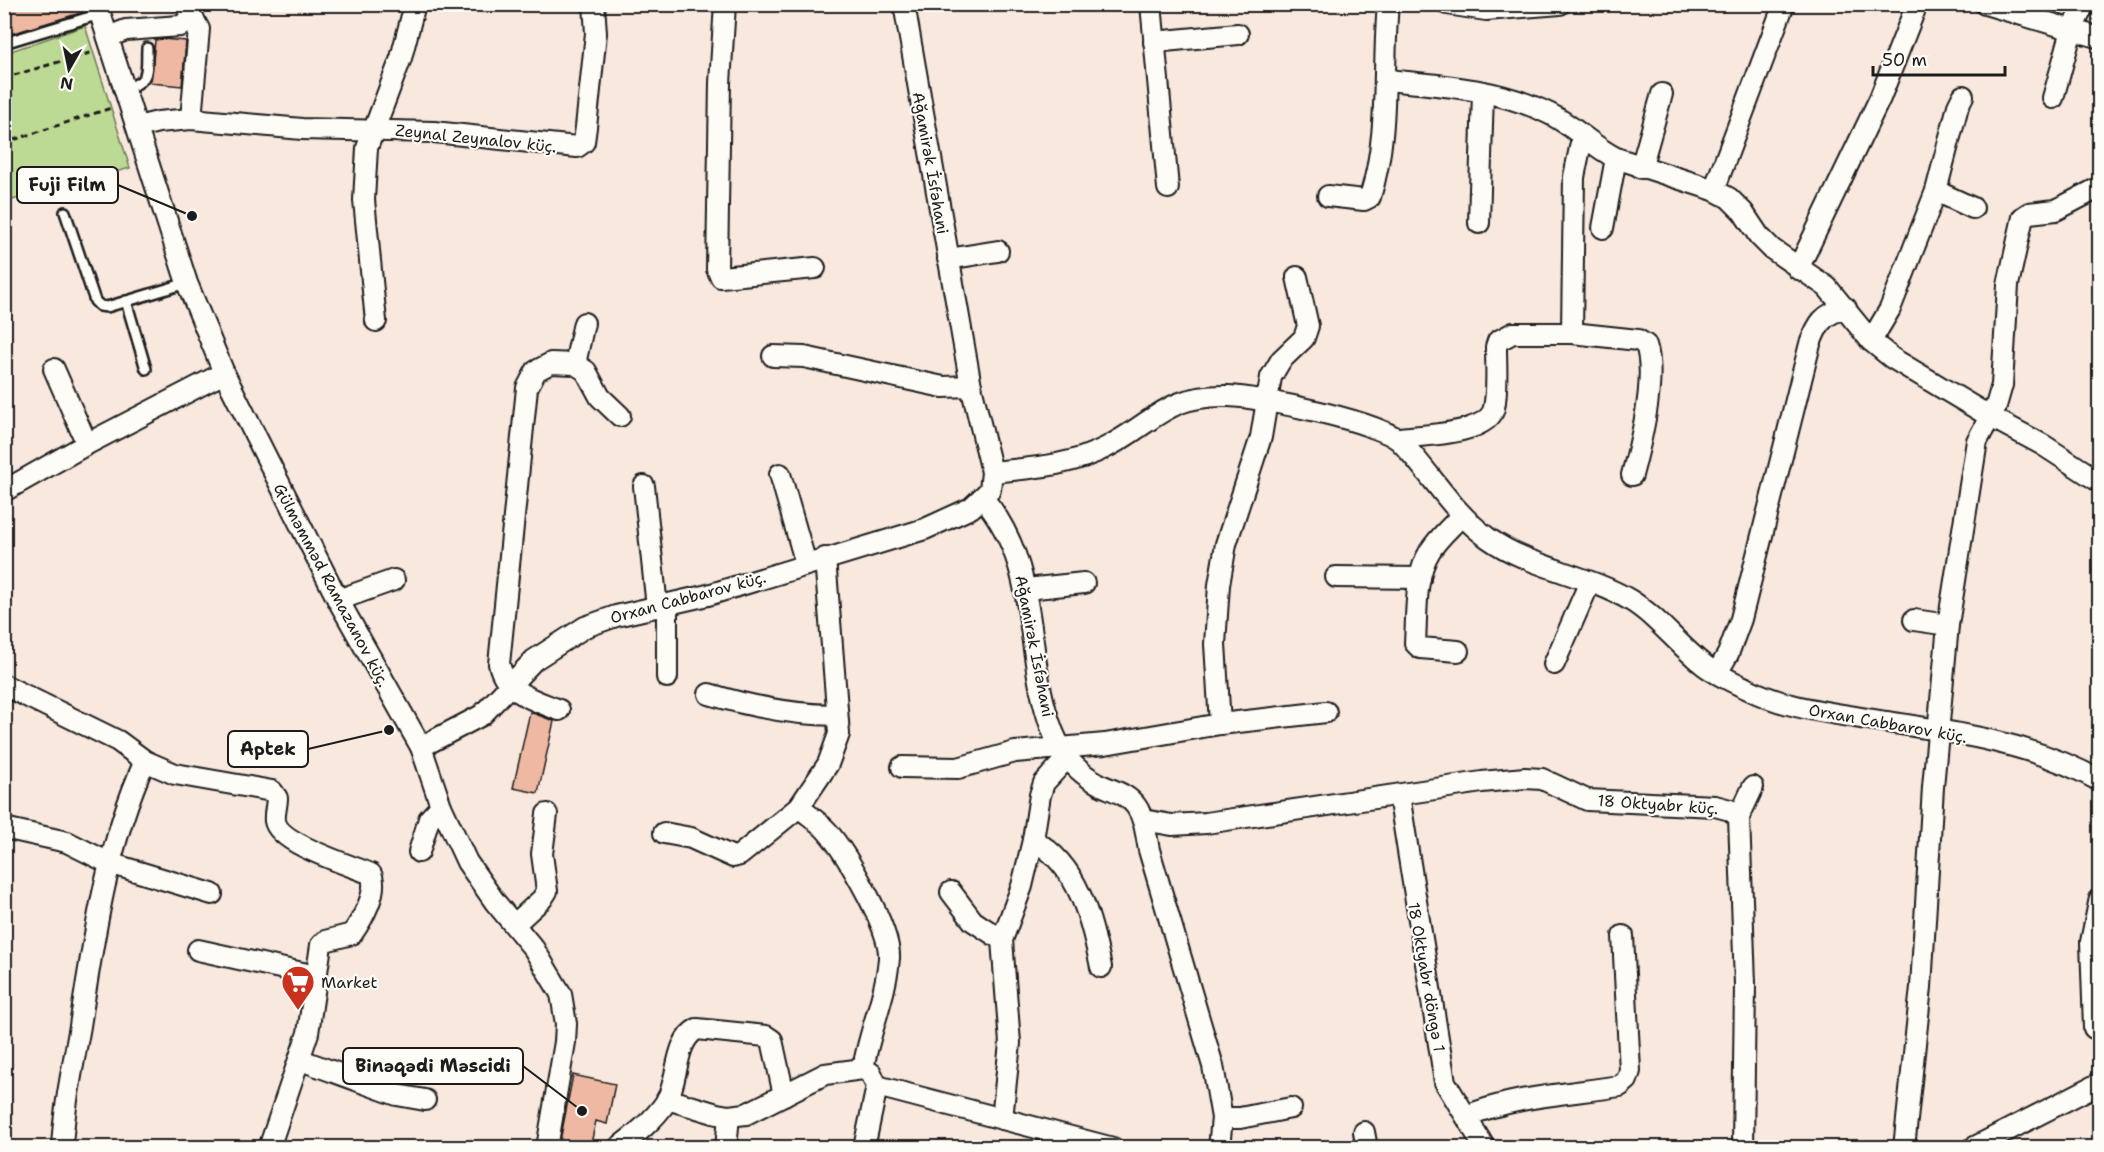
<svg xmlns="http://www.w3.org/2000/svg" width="2104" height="1152" font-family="'Shantell Sans',sans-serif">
	<rect width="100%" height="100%" fill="#f8e8de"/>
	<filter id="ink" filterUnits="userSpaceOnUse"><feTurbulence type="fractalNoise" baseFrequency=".0167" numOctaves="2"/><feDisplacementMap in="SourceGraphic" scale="12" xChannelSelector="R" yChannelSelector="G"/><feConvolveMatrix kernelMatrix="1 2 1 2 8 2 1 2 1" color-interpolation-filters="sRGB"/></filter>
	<g filter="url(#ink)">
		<path fill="#bcda93" stroke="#6c7b58" stroke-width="1.5" d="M 85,26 L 130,168 L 5,202 L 5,53 Z"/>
		<g fill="#eeb8a3" stroke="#1c1c1c" stroke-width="1.5">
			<path d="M 4,4 L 85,4 L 87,11 L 4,36 Z"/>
			<path d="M 162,39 L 186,41 L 182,86 L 151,83 L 155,40 Z"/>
			<path d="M 530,712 L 554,721 L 538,793 L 513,788 Z"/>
			<path d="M 573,1075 L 615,1084 L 607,1124 L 596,1121 L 590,1148 L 559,1146 Z"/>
		</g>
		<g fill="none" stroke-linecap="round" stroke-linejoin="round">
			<defs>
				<g id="service">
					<path d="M 4,43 L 100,14"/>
					<path d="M 125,89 C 151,80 146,73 147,48"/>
					<path d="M 65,212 L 95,301 L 100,306 L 107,307 L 187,283"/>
					<path d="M 126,301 L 146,369"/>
				</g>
				<g id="minor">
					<path d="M 97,4 L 187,283 L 224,373 L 338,600 L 421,747 L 441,806 L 467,862 L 495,902 L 534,949 L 561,994 L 566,1024 L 565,1042 L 547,1148"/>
					<path d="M 185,4 L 199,29 L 191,119"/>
					<path d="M 725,4 L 720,83 L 717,269 L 721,277 L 815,268"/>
					<path d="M 1151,4 L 1168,188"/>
					<path d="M 1447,4 L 1486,10 L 1560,4"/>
					<path d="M 1985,4 L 2100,38"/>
					<path d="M 108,37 L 126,30 L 180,26 L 194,19"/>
					<path d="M 1154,42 L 1238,34"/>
					<path d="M 1387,80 C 1441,85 1500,89 1550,114 C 1574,126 1592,146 1616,158 L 1714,190 L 1729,198 L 1743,212 L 1759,236 L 1772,249 L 1827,287 L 1871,341 L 1892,358 L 1989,416 L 2043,445 L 2100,482"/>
					<path d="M 2053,98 L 2072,30 L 2084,4"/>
					<path d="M 138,127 L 158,122 L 191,119 L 302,129 L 434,132 L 577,147 L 584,142 L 586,127 L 596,33 L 594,4"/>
					<path d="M 1641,168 L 1662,94"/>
					<path d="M 1714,190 L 1784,4"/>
					<path d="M 1936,191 L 1973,208"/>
					<path d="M 1328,196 L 1364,200 L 1370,197 C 1390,134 1382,69 1388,4"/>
					<path d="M 1479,223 L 1483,92"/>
					<path d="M 1603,228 L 1616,158"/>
					<path d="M 948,259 L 998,251"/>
					<path d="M 1798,269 L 1880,98 L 1917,4"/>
					<path d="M 376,321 L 364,200 L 367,148 L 401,58 L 415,4"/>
					<path d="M 1572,333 L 1574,177 L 1582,138"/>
					<path d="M 1871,341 L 1890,309 L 1936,191 L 1958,106 L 1963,96"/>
					<path d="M 773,356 L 804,357 L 943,387 L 971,386"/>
					<path d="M 575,364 L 584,323"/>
					<path d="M 54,369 L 87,444"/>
					<path d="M 1398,438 C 1422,435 1488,435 1494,408 C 1498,389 1496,366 1496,347 L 1498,341 L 1513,333 L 1572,333 L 1638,340 L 1646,345 C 1657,378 1641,442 1632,475"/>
					<path d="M 992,472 C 1031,468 1071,466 1107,447 C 1155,422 1167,394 1229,396 C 1260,397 1382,422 1401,442 C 1431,473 1452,512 1488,538 C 1530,568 1586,574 1630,600 C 1659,618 1678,645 1704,665 C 1717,675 1733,682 1748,689 C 1786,708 1827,712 1867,719 C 1945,731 2031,741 2100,781"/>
					<path d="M 780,474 L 806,564"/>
					<path d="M 644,486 L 657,607"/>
					<path d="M 4,491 L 87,444 L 224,373"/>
					<path d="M 983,498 C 1043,570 1022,653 1053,732 C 1063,757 1078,773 1101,785 C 1114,791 1127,794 1136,806 C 1145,819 1146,835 1149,850 L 1213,1066 L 1222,1118 L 1219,1148"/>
					<path d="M 825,558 L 839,734 L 828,764 L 799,807 C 808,815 819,822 827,831 C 846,853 891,929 889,958 C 886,996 869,1032 863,1069 L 871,1073 L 877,1086 L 864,1148"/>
					<path d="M 1336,577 L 1420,578"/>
					<path d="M 1026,589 L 1084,583"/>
					<path d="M 338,600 L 394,580"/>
					<path d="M 1914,620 L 1948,625"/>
					<path d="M 1458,651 L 1420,648 L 1415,643 C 1417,613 1414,577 1430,551 C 1438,538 1451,527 1461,516"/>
					<path d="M 1554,664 L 1589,584"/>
					<path d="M 1717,673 L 1728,654 L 1741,619 L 1810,344 C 1818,323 1823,314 1846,308"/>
					<path d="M 667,677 L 667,605"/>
					<path d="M 4,685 L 118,741 L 145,761 L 175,774 L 272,791 L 277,798 C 277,805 274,814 275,821 C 279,844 350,865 371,874 C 379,891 362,920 352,934 L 325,941 L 321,945 L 308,1033 L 269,1148"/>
					<path d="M 709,694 C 752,707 792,715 837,715"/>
					<path d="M 559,710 C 534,700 506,693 499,664 L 527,388 L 536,371 L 551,363 L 575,364 L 586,371 L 600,397 L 620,416"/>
					<path d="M 1220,724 L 1326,712"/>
					<path d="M 421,747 L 482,715 L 534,660 L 585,627 L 616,616 L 708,595 L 925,529 L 971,508 L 990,490 L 992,472 L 971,386 L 904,4"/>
					<path d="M 902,767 L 958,768 L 1015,752 L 1105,744 L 1220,724 L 1215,644 L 1219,585 L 1226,544 L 1261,437 L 1271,377 L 1281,360 L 1304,338 L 1308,326 L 1297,277"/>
					<path d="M 1399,795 L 1445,1082 L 1485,1148"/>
					<path d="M 1739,817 L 1753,787"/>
					<path d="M 1143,820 L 1172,825 L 1206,823 L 1482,782 L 1525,778 L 1542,779 L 1587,800 L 1715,806 L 1730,810 L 1739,817 L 1745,984 L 1743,1148"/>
					<path d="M 4,828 L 67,842 L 109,863 L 212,894"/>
					<path d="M 664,833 L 691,838 L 733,857 L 740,855 L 799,807"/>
					<path d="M 1033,840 C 1079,865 1091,920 1101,967"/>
					<path d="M 419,852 L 429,819 L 441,806"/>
					<path d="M 951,892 L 973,921 L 1002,940"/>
					<path d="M 515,924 L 542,899 L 547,891 L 542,854 L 547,814"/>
					<path d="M 198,950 L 316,976"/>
					<path d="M 2094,1028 L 2091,942 L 2100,898"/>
					<path d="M 301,1060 L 397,1095 L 425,1100"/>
					<path d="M 877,1086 L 1113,1148"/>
					<path d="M 667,1099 L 717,1114 L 729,1116 L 746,1114 L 825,1074 L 863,1069"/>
					<path d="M 1467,1116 C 1514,1096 1569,1094 1620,1086 L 1627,1080 L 1630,1071 L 1623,936"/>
					<path d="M 1222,1118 L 1240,1118 L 1291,1108"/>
					<path d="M 1002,1119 L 1010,1043 L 1002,940 L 1022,886 L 1033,840 L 1040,795 L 1044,783 L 1066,759"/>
					<path d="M 1364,1132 L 1367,1148"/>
					<path d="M 62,1148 C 64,1107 73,1066 80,1026 C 94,935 107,845 145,761"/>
					<path d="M 618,1148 C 636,1134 653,1121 666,1102 C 679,1081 674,1041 697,1029 L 766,1036 L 772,1040 L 784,1095"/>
					<path d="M 726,1148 L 729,1116"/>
					<path d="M 1904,1148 L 1921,987 L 1933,787 L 1948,625 L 1977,441 L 1996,406 L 2002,385 L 2008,285 L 2023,217 L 2029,213 L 2056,210 L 2100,187"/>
					<path d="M 1973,1148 L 2100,1083"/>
				</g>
			</defs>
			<use href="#service" stroke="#1c1c1c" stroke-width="14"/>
			<use href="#minor" stroke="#1c1c1c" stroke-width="24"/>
			<g stroke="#1c1c1c" stroke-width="3" stroke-dasharray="6 4.5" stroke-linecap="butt">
				<path d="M 4,78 L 93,52"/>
				<path d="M 4,128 L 9,142"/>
				<path d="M 4,143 L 111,108"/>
			</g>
			<use href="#service" stroke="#fdfcf7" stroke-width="9"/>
			<use href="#minor" stroke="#fdfcf7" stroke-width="20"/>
		</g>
	</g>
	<defs>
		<symbol id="supermarket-pin" viewBox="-11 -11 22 30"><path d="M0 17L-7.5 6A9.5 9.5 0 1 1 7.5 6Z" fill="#c8321e" stroke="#fdfcf7"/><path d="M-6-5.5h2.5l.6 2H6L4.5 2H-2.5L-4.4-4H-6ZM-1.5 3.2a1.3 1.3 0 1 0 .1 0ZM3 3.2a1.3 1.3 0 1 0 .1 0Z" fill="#fff"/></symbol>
	</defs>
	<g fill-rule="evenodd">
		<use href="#supermarket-pin" x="279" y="963" width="38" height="52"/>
	</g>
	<g text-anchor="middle" stroke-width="4.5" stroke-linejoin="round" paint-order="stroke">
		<g font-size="16" fill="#1c1c1c" stroke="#fdfcf7">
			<text transform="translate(476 138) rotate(6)" y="6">Zeynal Zeynalov küç.</text>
			<text transform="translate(931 163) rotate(80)" y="6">Ağamirək İsfəhani</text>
			<text transform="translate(332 585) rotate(62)" y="6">Gülməmməd Ramazanov küç.</text>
			<text transform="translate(688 597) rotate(-15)" y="6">Orxan Cabbarov küç.</text>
			<text transform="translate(1035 646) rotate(79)" y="6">Ağamirək İsfəhani</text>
			<text transform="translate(1888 723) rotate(10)" y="6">Orxan Cabbarov küç.</text>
			<text transform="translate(1658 804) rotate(4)" y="6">18 Oktyabr küç.</text>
			<text transform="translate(1427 977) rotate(80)" y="6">18 Oktyabr döngə 1</text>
		</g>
		<g font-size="16" fill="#1c1c1c" stroke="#fdfcf7" text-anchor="start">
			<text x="321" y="988">Market</text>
		</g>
	</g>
	<path fill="none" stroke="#1c1c1c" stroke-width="2" d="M192 216L118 185M389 730L308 749M582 1111L523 1066"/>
	<g fill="#1c1c1c" stroke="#fdfcf7" stroke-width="2">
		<circle cx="192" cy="216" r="6"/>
		<circle cx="389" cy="730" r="6"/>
		<circle cx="582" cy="1111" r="6"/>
	</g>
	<g fill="#fdfcf7" stroke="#1c1c1c" stroke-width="2">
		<rect x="17" y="167" width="101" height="36" rx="6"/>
		<rect x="228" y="731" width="80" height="36" rx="6"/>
		<rect x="343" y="1048" width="180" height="36" rx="6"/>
	</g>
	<g font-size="18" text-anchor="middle" font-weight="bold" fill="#1c1c1c">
		<text x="67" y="191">Fuji Film</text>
		<text x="268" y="755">Aptek</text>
		<text x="433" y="1072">Binəqədi Məscidi</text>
	</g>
	<rect width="2104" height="1152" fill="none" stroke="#fdfcf7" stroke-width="24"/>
	<rect x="12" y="12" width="2080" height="1128" fill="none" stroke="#1c1c1c" stroke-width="2" filter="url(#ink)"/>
	<g transform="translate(69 69) rotate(189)" stroke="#fdfcf7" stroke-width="4.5" paint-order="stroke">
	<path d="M0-4.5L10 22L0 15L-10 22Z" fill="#1c1c1c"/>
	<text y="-9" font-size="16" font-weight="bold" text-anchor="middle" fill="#1c1c1c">N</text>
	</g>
	<path d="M1873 66v9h132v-9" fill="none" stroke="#1c1c1c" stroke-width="3"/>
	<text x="1882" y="66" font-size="18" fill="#1c1c1c" stroke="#fdfcf7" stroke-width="4.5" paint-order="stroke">50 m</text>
</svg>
